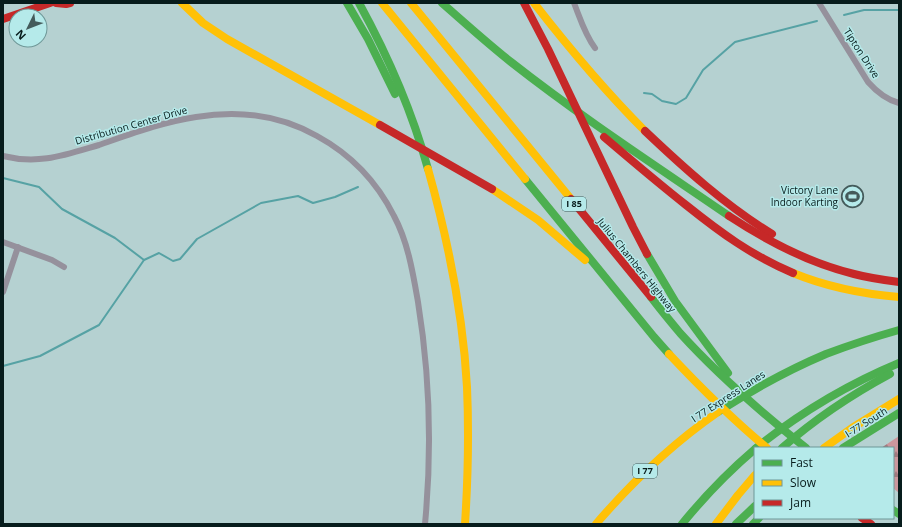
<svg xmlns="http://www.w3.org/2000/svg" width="902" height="527" font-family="'Open Sans',sans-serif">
	<defs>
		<pattern id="forest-firs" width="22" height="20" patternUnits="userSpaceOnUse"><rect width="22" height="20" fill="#cb979d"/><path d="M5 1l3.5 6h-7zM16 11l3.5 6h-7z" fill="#a37a7f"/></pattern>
	</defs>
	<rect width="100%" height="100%" fill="#b5d1d1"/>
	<path fill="url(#forest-firs)" d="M 899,436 L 899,493 L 893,488 L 893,448 L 881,448 Z"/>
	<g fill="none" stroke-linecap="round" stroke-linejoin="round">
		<g stroke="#56a2a4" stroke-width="2">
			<path d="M 844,15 L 864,10 L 899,10"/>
			<path d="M 644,93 L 652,94 L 662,101 L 676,104 L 686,98 L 703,70 L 735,42 L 817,21"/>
			<path d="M 3,178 L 39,187 L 62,209 L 115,238 L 144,260"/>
			<path d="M 3,366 L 40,356 L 99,325 L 144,260 L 159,253 L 173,261 L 180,259 L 197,239 L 261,203 L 298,196 L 313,203 L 335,197 L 358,187"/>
		</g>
		<g stroke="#95919c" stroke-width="6">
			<path d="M 574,3 C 580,18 585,35 595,48"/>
			<path d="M 819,3 L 868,82 C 876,91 887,100 899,103"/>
			<path d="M 3,156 C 39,165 65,155 99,145 C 131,134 163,122 196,117 C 238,110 280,115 317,136 C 350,154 377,182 394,216 C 408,242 413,273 418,302 C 430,376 432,450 425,524"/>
			<path d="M 3,242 L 52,260 L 64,267"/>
			<path d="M 3,292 L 18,247"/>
		</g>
		<g stroke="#4caf50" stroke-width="8">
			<path d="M 347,3 L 368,39 L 395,94"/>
			<path d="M 359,3 C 388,56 412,111 428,169"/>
			<path d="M 442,3 C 465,23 487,43 511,62 C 581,117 656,166 729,216"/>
			<path d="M 525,179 L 654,337 L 669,354"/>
			<path d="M 647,254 L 675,301 L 728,373"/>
			<path d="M 651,297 C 660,309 670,321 680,333 C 718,375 762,413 806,448"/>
			<path d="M 718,412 C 752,390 788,370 826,354 C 850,345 874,337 899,330"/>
			<path d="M 756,448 C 801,412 846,385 899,363"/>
			<path d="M 782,448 C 815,419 851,395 890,374"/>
			<path d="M 843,448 L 899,413"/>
			<path d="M 893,510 L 899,514"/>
			<path d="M 682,524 C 704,497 728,472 755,449"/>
			<path d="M 736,524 L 755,506"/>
			<path d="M 753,524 L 759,518"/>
		</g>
		<g stroke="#ffc107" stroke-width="8">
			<path d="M 182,3 L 203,23 L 227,39 L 380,125"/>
			<path d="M 382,3 L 525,179"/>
			<path d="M 411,3 L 571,199"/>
			<path d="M 534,3 C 569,48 605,91 645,131"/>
			<path d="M 428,169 C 448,240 463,313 467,387 C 469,433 468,478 465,524"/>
			<path d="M 492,189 L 538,220 L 585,260"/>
			<path d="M 793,273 C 827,287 863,294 899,297"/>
			<path d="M 669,354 C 700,387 732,419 767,448"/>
			<path d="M 824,448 L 852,428 L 899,399"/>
			<path d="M 596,524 C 632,482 672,444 718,412"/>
			<path d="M 716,524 L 738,495 L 755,475"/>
		</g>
		<g stroke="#c62828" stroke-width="8">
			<path d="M 56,3 L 66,4 L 70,3"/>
			<path d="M 524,3 L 548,49 L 633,227 L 647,254"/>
			<path d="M 3,19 L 50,3"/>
			<path d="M 380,125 L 492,189"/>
			<path d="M 645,131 C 684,168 725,205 772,234"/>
			<path d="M 604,137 C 631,160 658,183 686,205 C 721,233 751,255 793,273"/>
			<path d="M 571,199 L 651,297"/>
			<path d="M 729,216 C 767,241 809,263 854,274 C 869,278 884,280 899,282"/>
			<path d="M 862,518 L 871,524"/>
		</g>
	</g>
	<defs>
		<symbol id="stadium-ring" viewBox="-11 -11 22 22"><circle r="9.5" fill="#b5eaea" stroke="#445b5b" stroke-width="1.5"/><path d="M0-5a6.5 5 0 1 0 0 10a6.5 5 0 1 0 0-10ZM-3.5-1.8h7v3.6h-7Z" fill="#445b5b"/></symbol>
	</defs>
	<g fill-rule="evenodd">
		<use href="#stadium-ring" x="840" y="184" width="25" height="25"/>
	</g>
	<g text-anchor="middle" stroke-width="3" stroke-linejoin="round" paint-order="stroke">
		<g fill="#b5eaea" stroke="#3b5a5a" stroke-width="1">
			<rect x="562" y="197" width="24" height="14" rx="3"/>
			<rect x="633" y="464" width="24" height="14" rx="3"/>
		</g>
		<g font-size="9" font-weight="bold" fill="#071c1c">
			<text x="574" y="207">I 85</text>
			<text x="645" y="474">I 77</text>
		</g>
		<g font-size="10" fill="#071c1c" stroke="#b5eaea">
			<text transform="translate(862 53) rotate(57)" y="4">Tipton Drive</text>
			<text transform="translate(131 125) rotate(-16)" y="4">Distribution Center Drive</text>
			<text transform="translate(637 265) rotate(51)" y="4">Julius Chambers Highway</text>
			<text transform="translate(728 396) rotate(-33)" y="4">I 77 Express Lanes</text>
			<text transform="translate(866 422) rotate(-32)" y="4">I-77 South</text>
		</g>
		<g font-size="10" fill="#071c1c" stroke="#b5eaea" text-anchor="end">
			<text x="838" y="194">Victory Lane<tspan x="838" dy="12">Indoor Karting</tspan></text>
		</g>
	</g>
	<rect width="902" height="527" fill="none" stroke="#071c1c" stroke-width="8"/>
	<rect x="754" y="447" width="140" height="72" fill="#b5eaea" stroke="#6f9898"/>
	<rect x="762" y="460" width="20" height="6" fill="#4caf50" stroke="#6f9898"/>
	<text x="790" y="467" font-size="12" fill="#071c1c">Fast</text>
	<rect x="762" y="480" width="20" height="6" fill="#ffc107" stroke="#6f9898"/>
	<text x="790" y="487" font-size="12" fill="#071c1c">Slow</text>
	<rect x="762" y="500" width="20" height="6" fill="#c62828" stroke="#6f9898"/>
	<text x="790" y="507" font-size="12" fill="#071c1c">Jam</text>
	<g transform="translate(28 28) rotate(227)"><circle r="19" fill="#b5eaea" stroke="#6f9898"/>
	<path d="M0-3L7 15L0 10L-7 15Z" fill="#445b5b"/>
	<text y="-6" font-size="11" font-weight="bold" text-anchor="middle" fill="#071c1c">N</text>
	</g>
</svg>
